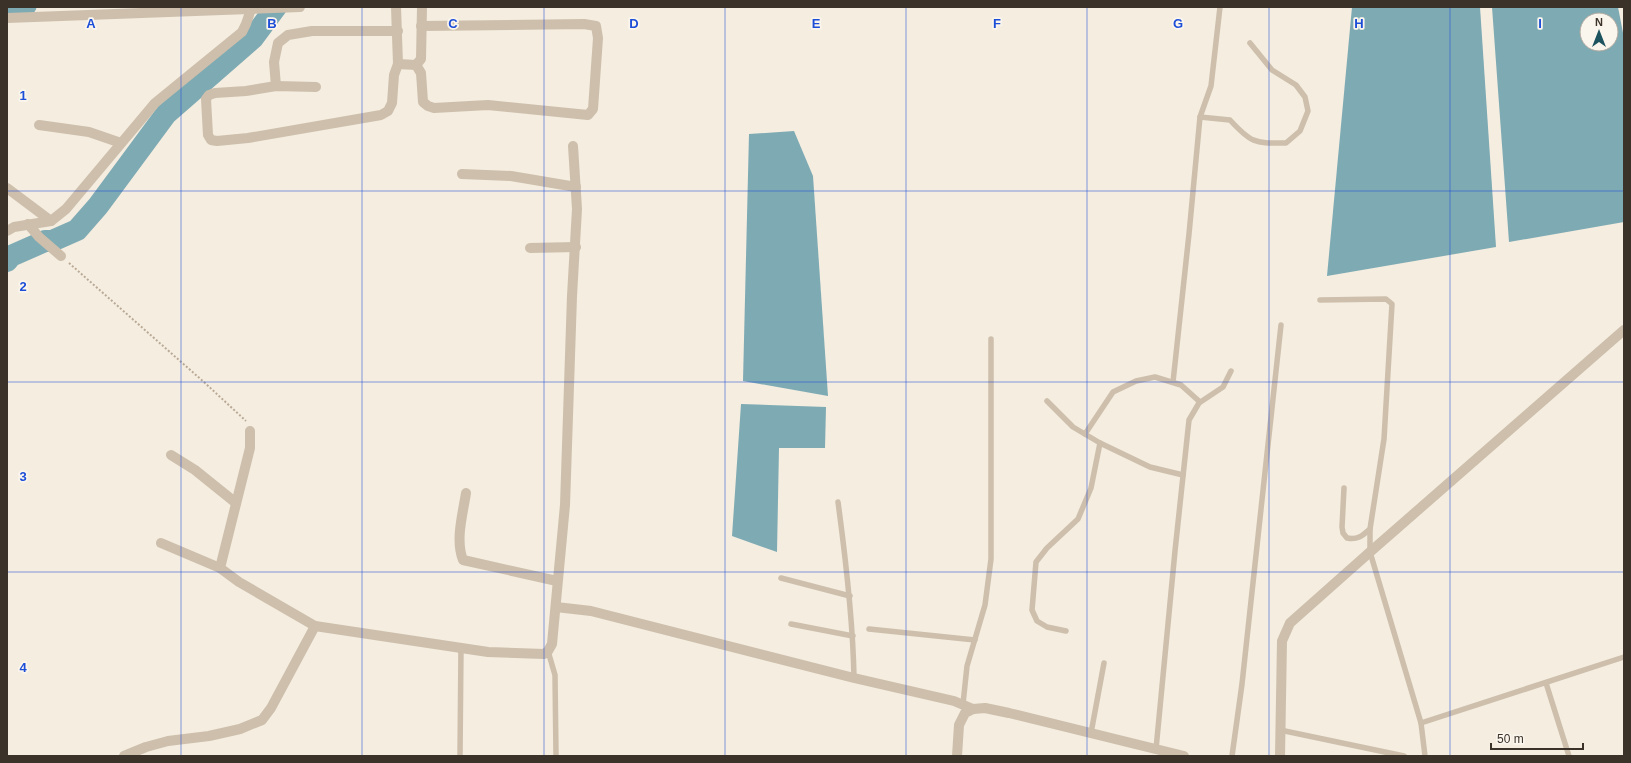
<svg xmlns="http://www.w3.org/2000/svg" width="1631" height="763" font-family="Arial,sans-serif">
	<rect width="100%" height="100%" fill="#f4ede0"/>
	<g fill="#7eaab3" fill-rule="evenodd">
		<path d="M 1352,7 L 1480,7 L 1496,247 L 1327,276 Z"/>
		<path d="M 1492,7 L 1618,7 L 1624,38 L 1624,222 L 1509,242 ZM 1587,20 L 1611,20 L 1611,44 L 1587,44 Z"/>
		<path d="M 794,131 L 813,176 L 828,396 L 743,381 L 749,134 Z"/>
		<path d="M 741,404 L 826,407 L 825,448 L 779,448 L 777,552 L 732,536 Z"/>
	</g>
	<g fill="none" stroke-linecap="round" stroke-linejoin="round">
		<path stroke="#7eaab3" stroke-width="13" d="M 7,8 L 30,7"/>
		<path stroke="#7eaab3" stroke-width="22" d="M 7,261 L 11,256 L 45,241 L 52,241 L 77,230 L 98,206 L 166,114 L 253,38 L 276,7"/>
		<path stroke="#baa995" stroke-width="2" stroke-dasharray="2 2" stroke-linecap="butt" d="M 69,263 L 205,383 L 246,421"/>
		<g stroke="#cdbfab" stroke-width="5.5">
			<path d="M 1200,117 L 1230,120 C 1252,144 1255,143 1286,143 L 1300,131 L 1308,111 L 1305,97 L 1296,85 L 1272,70 L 1250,43"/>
			<path d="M 1320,300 L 1386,299 L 1392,304 L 1384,439 L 1370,529 L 1370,552 L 1421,723 L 1425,756"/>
			<path d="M 1173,382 L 1189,234 L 1200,117 L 1211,86 L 1220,7"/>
			<path d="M 1047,401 L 1073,427 L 1100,443 L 1150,467 L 1183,475"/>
			<path d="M 1085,434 L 1113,392 L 1136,381 L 1155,377 L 1181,385 L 1200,402"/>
			<path d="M 1344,488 L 1342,527 L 1343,533 L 1347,538 C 1358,540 1362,536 1370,529"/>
			<path d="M 838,502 C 846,561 853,619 854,678"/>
			<path d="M 781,578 L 850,596"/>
			<path d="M 791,624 L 853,636"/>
			<path d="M 869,629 L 975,640"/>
			<path d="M 1066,631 L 1047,627 L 1037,621 L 1032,610 L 1036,562 L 1047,548 L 1078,519 L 1091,488 L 1100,443"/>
			<path d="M 548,651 L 555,675 L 556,756"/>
			<path d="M 1546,683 L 1569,756"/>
			<path d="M 963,704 L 967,666 L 985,605 L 991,559 L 991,339"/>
			<path d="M 1421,723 L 1624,657"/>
			<path d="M 1280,730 L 1404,756"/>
			<path d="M 1091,733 L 1104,663"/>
			<path d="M 1156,749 L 1175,551 L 1189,420 L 1199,403 L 1223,387 L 1231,371"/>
			<path d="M 460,756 L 461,647"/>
			<path d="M 1232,756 L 1242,684 L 1281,325"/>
		</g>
		<g stroke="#cdbfab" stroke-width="10">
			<path d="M 7,18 L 300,7"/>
			<path d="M 398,64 L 416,65 L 421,73 L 423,102 L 428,106 L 434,108 L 488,105 L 588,115 L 593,109 L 598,38 L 596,26 L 584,24 L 421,26"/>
			<path d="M 416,65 L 421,59 L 422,7"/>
			<path d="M 276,86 L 274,62 L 278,43 L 288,35 L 312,31 L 398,31"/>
			<path d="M 316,87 L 276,86 L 246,91 L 215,93 L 209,95 L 206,99 L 208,135 L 211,140 L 217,141 L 248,138 L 381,115 L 388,111 L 392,103 L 394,75 L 398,64 L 396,7"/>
			<path d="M 39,125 L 89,132 L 121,143"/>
			<path d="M 462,174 L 511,176 L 576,187"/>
			<path d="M 7,188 L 51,221"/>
			<path d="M 28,224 L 39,237 L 61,256"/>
			<path d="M 7,231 L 14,227 L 51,221 L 66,209 L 155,103 L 242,32 L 246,24 L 251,9"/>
			<path d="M 530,248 L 576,247"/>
			<path d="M 171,455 L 195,470 L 236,503"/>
			<path d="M 466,493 C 463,513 455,540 463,560 L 557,581"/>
			<path d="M 161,543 L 220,568 L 239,582 L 315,626 L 488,652 L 544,654 L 548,651 L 552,644 L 565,505 L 572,296 L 577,209 L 573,146"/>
			<path d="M 220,568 L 250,448 L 250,431"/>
			<path d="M 556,607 L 591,611 L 854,678 L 954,701 L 973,709 L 985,708 L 1009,713 L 1184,756"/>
			<path d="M 124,756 L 146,747 L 168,741 L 209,736 L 240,729 L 262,720 L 271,708 L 315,626"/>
			<path d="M 957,756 L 959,725 L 965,713 L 973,709"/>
			<path d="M 1280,756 L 1282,641 L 1290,623 L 1370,552 L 1624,330"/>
		</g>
	</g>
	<path fill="none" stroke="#1d4ed8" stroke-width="1" stroke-opacity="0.55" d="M 181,7 L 181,756M 362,7 L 362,756M 544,7 L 544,756M 725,7 L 725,756M 906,7 L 906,756M 1087,7 L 1087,756M 1269,7 L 1269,756M 1450,7 L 1450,756M 7,191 L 1624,191M 7,382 L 1624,382M 7,572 L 1624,572"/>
	<g font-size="13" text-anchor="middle" font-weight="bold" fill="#1d4ed8" stroke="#fbf6ed" stroke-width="3.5" stroke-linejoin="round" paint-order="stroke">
		<text x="91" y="28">A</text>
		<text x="272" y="28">B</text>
		<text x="453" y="28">C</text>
		<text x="634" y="28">D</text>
		<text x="816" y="28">E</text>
		<text x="997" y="28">F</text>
		<text x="1178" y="28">G</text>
		<text x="1359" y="28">H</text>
		<text x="1540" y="28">I</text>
		<text x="23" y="100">1</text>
		<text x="23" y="291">2</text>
		<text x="23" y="481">3</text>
		<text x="23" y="672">4</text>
	</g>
	<rect width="1631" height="763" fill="none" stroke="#3b322a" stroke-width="16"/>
	<g transform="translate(1599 32)"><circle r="19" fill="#fbf6ed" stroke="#aea89f"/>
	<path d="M0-3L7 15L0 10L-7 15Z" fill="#1d535f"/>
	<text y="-6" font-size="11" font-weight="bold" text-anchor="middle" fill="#3b322a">N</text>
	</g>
	<path d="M1491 743v6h92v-6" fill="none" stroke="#3b322a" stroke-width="2"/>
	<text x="1497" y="743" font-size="12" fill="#3b322a" stroke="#fbf6ed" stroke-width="3" paint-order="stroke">50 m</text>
</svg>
